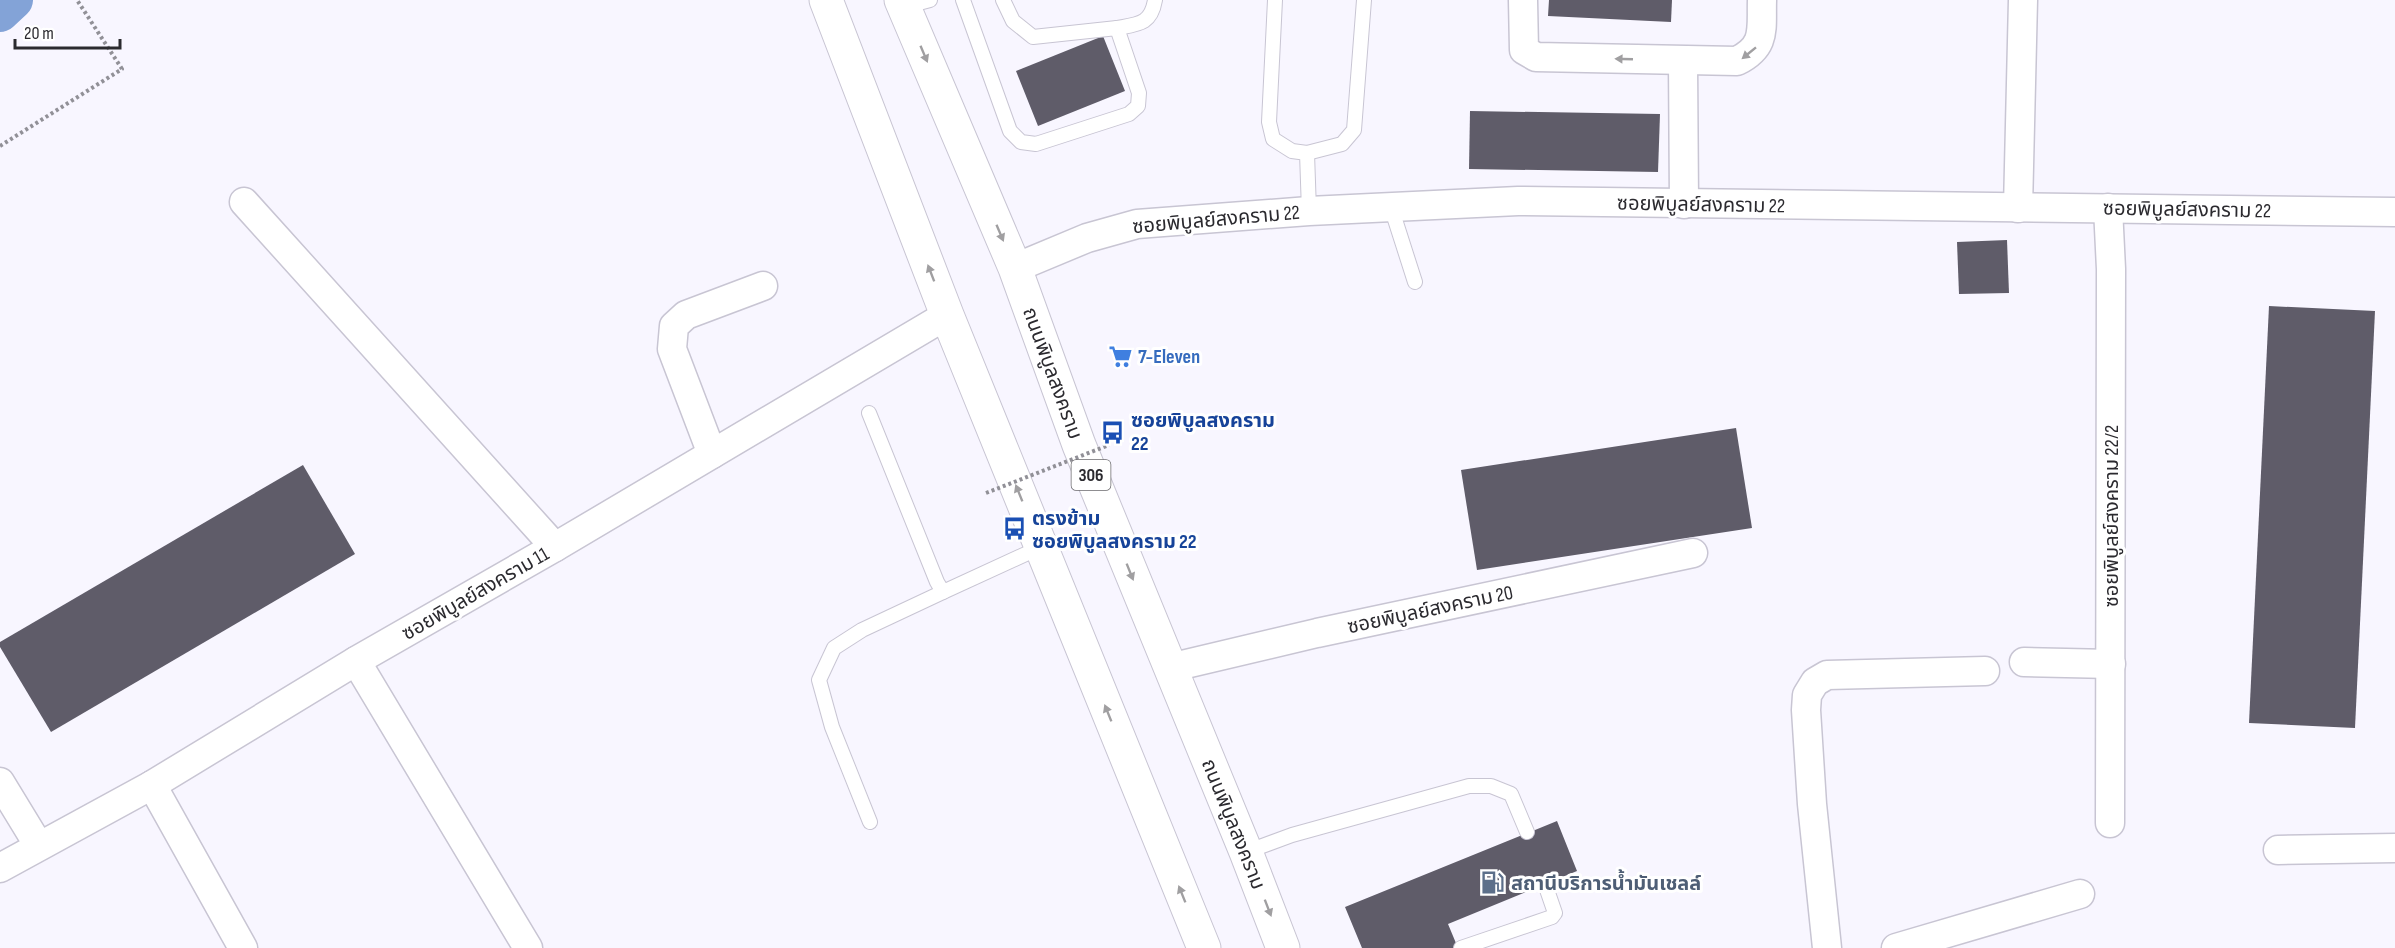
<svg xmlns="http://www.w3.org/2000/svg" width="2395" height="948" font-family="'Sofia Sans Condensed','Noto Sans Thai',sans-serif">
	<rect width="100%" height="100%" fill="#f8f6ff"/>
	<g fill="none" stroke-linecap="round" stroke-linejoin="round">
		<path stroke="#83a3d7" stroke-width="38" d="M 0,13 L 14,0"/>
	</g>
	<g fill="#5f5c69">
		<path d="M 1549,0 L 1672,0 L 1671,22 L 1548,16 Z"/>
		<path d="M 1103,36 L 1125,91 L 1038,126 L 1016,71 Z"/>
		<path d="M 1470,111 L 1660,114 L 1658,172 L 1469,169 Z"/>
		<path d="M 2007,240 L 2009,293 L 1959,294 L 1957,242 Z"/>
		<path d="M 2269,306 L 2375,311 L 2355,728 L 2249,723 Z"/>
		<path d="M 1736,428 L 1752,528 L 1477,570 L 1461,470 Z"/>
		<path d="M 303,465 L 355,554 L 51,732 L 0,647 L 0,642 Z"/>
		<path d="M 1557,821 L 1577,871 L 1448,924 L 1458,948 L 1362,948 L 1345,907 Z"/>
	</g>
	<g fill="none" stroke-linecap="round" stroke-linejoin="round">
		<defs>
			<g id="lane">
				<path d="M 963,0 L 1010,131 L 1021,142 L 1036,144 L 1129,114 L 1138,106 L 1139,93 L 1117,28 L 1033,37 L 1013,21 L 1003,0"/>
				<path d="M 1275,0 L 1269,122 L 1273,139 L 1292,151 L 1307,153 L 1309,211"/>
				<path d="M 904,7 L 930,0"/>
				<path d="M 1117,28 C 1139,24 1151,24 1155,0"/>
				<path d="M 1307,153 L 1342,144 L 1354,130 L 1364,0"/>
				<path d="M 1391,207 L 1415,282"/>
				<path d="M 869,413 L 937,582 L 943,592 L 1041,547"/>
				<path d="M 870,822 L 832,727 L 819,680 L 834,648 L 862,630 L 943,592"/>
				<path d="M 1246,852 L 1292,835 L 1469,786 L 1491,786 L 1511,794 L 1527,832"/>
				<path d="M 1461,948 L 1552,917 L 1555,913 L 1545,884"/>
			</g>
			<g id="street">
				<path d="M 1523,0 L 1524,50 L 1536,57 L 1737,61 C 1767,46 1761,29 1762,0"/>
				<path d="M 1683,61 L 1684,204"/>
				<path d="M 244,202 L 555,547"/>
				<path d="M 2018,208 L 2023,0"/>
				<path d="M 2108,208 L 2111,269 L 2110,823"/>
				<path d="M 1015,268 L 1087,238 L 1137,224 L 1309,211 L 1518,201 L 2395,212"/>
				<path d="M 712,454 L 672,349 L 674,326 L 686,315 L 763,286"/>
				<path d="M 356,661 L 528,948"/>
				<path d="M 2024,662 L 2111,664"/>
				<path d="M 1169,668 L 1317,633 L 1693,553"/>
				<path d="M 0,782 L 39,846"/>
				<path d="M 152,785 L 243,948"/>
				<path d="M 2278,850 L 2395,848"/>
				<path d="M 0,868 L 152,785 L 356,661 L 555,547 L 947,315"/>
				<path d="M 1827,948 L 1812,804 L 1806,710 L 1807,695 L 1815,682 L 1827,675 L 1985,671"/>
				<path d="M 1896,948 L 2080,894"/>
			</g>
			<g id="primary">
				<path d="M 826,0 L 947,315 L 1204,948"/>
				<path d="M 901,0 L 1015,268 L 1079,445 L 1246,852 L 1283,948"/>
			</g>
		</defs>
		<use href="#lane" stroke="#c8c5d3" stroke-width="16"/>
		<use href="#street" stroke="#c8c5d3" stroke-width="31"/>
		<use href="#primary" stroke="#c8c5d3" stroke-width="35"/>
		<path stroke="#919097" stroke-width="4" stroke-dasharray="3 3" stroke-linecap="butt" d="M 0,146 L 122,69 L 77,0"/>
		<use href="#lane" stroke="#fff" stroke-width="14"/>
		<use href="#street" stroke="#fff" stroke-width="28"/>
		<use href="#primary" stroke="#fff" stroke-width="33"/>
		<path stroke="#919097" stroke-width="4" stroke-dasharray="3 3" stroke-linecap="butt" d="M 986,493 L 1109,445"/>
	</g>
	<defs><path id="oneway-solid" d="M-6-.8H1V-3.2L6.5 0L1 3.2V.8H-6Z" transform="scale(1.5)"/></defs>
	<g fill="#a09fa1">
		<use href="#oneway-solid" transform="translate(1749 53) rotate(141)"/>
		<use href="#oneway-solid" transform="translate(924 54) rotate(67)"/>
		<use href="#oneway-solid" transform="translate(1624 59) rotate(-178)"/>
		<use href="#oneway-solid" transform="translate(1000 233) rotate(67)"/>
		<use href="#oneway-solid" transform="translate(931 273) rotate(-111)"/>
		<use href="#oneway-solid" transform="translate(1019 493) rotate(-112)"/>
		<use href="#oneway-solid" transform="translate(1130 572) rotate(68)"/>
		<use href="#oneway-solid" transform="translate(1108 713) rotate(-112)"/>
		<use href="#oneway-solid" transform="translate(1182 894) rotate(-112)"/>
		<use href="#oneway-solid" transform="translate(1268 908) rotate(69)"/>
	</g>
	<defs>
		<symbol id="supermarket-bare" viewBox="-9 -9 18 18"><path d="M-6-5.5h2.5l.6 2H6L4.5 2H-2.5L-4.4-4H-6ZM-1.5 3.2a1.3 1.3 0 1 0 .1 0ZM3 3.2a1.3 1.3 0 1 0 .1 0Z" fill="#3f7fe0" stroke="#fff" stroke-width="2.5" paint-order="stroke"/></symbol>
		<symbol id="bus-bare" viewBox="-9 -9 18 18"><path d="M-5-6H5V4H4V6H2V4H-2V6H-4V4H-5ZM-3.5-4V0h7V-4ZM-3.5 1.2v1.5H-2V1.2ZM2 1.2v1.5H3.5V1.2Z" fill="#1a4fb4" stroke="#fff" stroke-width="2.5" paint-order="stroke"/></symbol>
		<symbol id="fuel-bare" viewBox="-9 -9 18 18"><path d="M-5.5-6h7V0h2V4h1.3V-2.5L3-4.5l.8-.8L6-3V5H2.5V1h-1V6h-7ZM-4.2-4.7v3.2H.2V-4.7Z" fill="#5c6f8a" stroke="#fff" stroke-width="2.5" paint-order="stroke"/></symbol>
	</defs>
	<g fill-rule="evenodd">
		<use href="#supermarket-bare" x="1104" y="340" width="33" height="33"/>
		<use href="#bus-bare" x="1096" y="416" width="33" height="33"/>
		<use href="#bus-bare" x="998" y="512" width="33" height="33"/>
		<use href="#fuel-bare" x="1476" y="866" width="33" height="33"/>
	</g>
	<g text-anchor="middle" stroke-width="6" stroke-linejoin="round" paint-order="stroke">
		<rect fill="#fff" stroke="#6b6a6d" stroke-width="1.5" x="1071.5" y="460" width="39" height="30" rx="4.5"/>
		<g font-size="18" font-weight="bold" fill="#2b2a2f">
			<text x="1091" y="481">306</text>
		</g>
		<g font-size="20" fill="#2b2a2f" stroke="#fff">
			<text transform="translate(1701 204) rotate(1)" y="7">ซอยพิบูลย์สงคราม 22</text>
			<text transform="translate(2187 209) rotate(1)" y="7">ซอยพิบูลย์สงคราม 22</text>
			<text transform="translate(1216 219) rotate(-5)" y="7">ซอยพิบูลย์สงคราม 22</text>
			<text transform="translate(1053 373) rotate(70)" y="7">ถนนพิบูลสงคราม</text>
			<text transform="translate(2111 516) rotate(-90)" y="7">ซอยพิบูลย์สงคราม 22/2</text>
			<text transform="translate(475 593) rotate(-30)" y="7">ซอยพิบูลย์สงคราม 11</text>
			<text transform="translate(1430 609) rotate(-12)" y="7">ซอยพิบูลย์สงคราม 20</text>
			<text transform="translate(1234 824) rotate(68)" y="7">ถนนพิบูลสงคราม</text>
		</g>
		<g font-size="20" font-weight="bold" fill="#366cbe" stroke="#fff" text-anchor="start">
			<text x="1138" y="363">7-Eleven</text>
		</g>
		<g font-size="20" font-weight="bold" fill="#164399" stroke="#fff" text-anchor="start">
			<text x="1131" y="427">ซอยพิบูลสงคราม<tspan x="1131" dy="23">22</tspan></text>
			<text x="1032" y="525">ตรงข้าม<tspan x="1032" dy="23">ซอยพิบูลสงคราม 22</tspan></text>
		</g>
		<g font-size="20" font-weight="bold" fill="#4e5e75" stroke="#fff" text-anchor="start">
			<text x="1511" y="890">สถานีบริการน้ำมันเชลล์</text>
		</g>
	</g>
	<path d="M15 39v9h105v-9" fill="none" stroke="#2b2a2f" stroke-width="3"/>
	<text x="24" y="39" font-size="18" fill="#2b2a2f" stroke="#ffffff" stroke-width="4.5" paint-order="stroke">20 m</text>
</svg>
